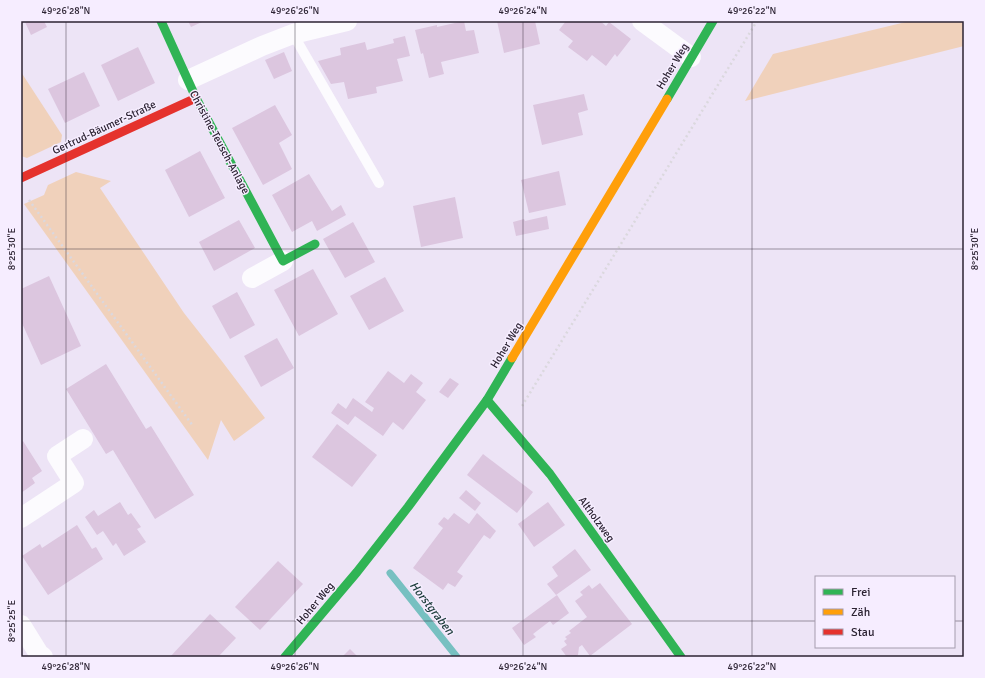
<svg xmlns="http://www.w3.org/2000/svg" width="985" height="678" font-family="Signika,sans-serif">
	<rect width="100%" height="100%" fill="#ede4f6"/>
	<g fill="#f0d1bb">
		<path d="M 910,21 L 964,21 L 964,46 L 745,101 L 773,54 Z"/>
		<path d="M 21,72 L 62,135 L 61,142 L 27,158 L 21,156 Z"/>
		<path d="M 76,172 L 111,181 L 100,188 L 184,313 L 221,360 L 265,418 L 234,441 L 221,420 L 208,460 L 24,204 L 44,195 L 48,185 Z"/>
	</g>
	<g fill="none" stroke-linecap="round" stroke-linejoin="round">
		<path stroke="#77c0c1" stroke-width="7" d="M 390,573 L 457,657"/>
	</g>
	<g fill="#dcc6df">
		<path d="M 21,21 L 44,21 L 47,27 L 31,35 L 25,22 L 21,23 Z"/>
		<path d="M 188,21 L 204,21 L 191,27 Z"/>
		<path d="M 464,21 L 466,31 L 474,30 L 479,53 L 441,62 L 444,74 L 429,78 L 423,53 L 421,54 L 415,30 L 437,25 L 437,27 Z"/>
		<path d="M 497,21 L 535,21 L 540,44 L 504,53 Z"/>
		<path d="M 566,21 L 600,21 L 606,26 L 609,22 L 631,39 L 617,57 L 615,54 L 606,66 L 592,55 L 587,61 L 568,47 L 573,41 L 559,30 Z"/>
		<path d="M 405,36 L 410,56 L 397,59 L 403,81 L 376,87 L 377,93 L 348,99 L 344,82 L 331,84 L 318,61 L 341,55 L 340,48 L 365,42 L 367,50 L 394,43 L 393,39 Z"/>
		<path d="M 138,47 L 155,83 L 118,101 L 101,65 Z"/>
		<path d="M 284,52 L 292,71 L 274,79 L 265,60 Z"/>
		<path d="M 84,72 L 100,106 L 65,123 L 48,89 Z"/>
		<path d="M 584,94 L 588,110 L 578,113 L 583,135 L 542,145 L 533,105 Z"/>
		<path d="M 275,105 L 292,135 L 279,143 L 292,169 L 263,185 L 232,128 Z"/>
		<path d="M 200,151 L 225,198 L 189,217 L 165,170 Z"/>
		<path d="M 559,171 L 566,205 L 529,213 L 521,180 Z"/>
		<path d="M 309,174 L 332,211 L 341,205 L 346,215 L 317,231 L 312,221 L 292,232 L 272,195 Z"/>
		<path d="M 455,197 L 463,238 L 421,247 L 413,206 Z"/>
		<path d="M 547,216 L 549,229 L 516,236 L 513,222 L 524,219 L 525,221 Z"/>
		<path d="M 239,220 L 255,248 L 214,271 L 199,242 Z"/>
		<path d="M 353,222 L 375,262 L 345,278 L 323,239 Z"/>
		<path d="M 313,269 L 338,314 L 299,336 L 274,290 Z"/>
		<path d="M 49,276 L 81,346 L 41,365 L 21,321 L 21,289 Z"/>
		<path d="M 385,277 L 404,311 L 369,330 L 350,296 Z"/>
		<path d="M 237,292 L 255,325 L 230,339 L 212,306 Z"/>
		<path d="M 277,338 L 294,368 L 261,387 L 244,356 Z"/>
		<path d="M 106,364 L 146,429 L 151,426 L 194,495 L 155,519 L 113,450 L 106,454 L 66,389 Z"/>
		<path d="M 388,371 L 404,383 L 411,374 L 423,383 L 416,392 L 426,400 L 403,430 L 393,422 L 383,436 L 355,416 L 348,425 L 331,413 L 338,403 L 346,409 L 353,398 L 372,412 L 374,408 L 365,402 Z"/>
		<path d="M 450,378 L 459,384 L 448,398 L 439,392 Z"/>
		<path d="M 337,424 L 377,455 L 352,487 L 312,457 Z"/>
		<path d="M 23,441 L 42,471 L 32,478 L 35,483 L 21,493 L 21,442 Z"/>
		<path d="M 483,454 L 533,492 L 517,513 L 467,475 Z"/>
		<path d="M 466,490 L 481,503 L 475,511 L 459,498 Z"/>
		<path d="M 120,502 L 128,515 L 131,513 L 141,527 L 137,529 L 146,542 L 124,556 L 116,543 L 113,546 L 103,531 L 97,535 L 85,517 L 94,510 L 98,516 Z"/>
		<path d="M 548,502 L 565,525 L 534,547 L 518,524 Z"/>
		<path d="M 454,513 L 469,524 L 477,513 L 496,531 L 490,539 L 484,535 L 457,572 L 463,576 L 455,587 L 448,583 L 443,590 L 413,568 L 443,528 L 438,524 L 444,517 L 448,520 Z"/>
		<path d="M 77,525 L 92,549 L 96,547 L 103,559 L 48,595 L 22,556 L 40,544 L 42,548 Z"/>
		<path d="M 575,549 L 591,570 L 556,595 L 547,584 L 558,576 L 552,567 Z"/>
		<path d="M 278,561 L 303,584 L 260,630 L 235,607 Z"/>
		<path d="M 600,583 L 632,624 L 590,656 L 582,645 L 579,647 L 578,655 L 575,657 L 567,657 L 561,649 L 567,645 L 564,641 L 567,639 L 565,637 L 571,633 L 569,631 L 587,617 L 575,601 L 583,595 L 580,592 L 589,585 L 592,589 Z"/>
		<path d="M 557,595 L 569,613 L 553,625 L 550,621 L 533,634 L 536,637 L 524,645 L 512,628 Z"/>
		<path d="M 210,614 L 236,638 L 218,657 L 170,657 Z"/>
		<path d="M 350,649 L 358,657 L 342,657 Z"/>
	</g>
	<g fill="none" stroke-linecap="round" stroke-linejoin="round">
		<g stroke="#dbd8de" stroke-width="2.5" stroke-dasharray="2 3" stroke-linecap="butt">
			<path d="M 29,200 L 193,426"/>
			<path d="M 522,406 L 757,21"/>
		</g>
		<path stroke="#fcfbfe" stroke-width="10" d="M 293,34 L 379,183"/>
		<g stroke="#fcfbfe" stroke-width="20">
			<path d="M 642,21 L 691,57"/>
			<path d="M 188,80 L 262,46 L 293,34 L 347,21"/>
			<path d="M 252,278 L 283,261"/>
			<path d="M 21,518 L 74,483 L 57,456 L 83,439"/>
			<path d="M 21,625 L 39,654 L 43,657"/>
		</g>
		<g stroke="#30b455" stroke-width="9">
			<path d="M 161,21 L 196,98 L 283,261 L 315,244"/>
			<path d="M 667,99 L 713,21"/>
			<path d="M 487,400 L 550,474 L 681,657"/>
			<path d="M 285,657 L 357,572 L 408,507 L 487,400 L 512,358"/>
		</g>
		<path stroke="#ff9f0a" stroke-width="9" d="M 512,358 L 667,99"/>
		<path stroke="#e5322d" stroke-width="9" d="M 21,178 L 196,98"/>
	</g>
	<path fill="none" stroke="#2c2333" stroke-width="1" stroke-opacity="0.45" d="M 66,21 L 66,657M 295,21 L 295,657M 523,21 L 523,657M 752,21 L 752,657M 21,249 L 964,249M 21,621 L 816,621M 954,621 L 964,621"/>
	<g text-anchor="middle" stroke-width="3" stroke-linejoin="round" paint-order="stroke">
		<g font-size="11" fill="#2c2333" stroke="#f6edff">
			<text transform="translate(672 66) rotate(-59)" y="4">Hoher Weg</text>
			<text transform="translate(104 127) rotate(-25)" y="4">Gertrud-Bäumer-Straße</text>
			<text transform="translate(220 142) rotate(62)" y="4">Christine-Teusch-Anlage</text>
			<text transform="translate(506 345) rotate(-59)" y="4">Hoher Weg</text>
			<text transform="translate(597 519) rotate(54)" y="4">Altholzweg</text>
			<text transform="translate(315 603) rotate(-50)" y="4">Hoher Weg</text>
		</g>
		<g font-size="12" font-style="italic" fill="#193a38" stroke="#f6edff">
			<text transform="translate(432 608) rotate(52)" y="4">Horstgraben</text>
		</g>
	</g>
	<rect width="985" height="678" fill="none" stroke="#f6edff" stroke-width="44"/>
	<rect x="815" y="576" width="140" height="72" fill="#f6edff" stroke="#a59cad"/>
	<rect x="823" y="589" width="20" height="6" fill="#30b455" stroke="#a59cad"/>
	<text x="851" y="596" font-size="12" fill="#2c2333">Frei</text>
	<rect x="823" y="609" width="20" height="6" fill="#ff9f0a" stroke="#a59cad"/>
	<text x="851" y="616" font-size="12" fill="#2c2333">Zäh</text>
	<rect x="823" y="629" width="20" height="6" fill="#e5322d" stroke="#a59cad"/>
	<text x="851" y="636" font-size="12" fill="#2c2333">Stau</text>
	<rect x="22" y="22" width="941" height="634" fill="none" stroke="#2c2333" stroke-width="1.5"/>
	<g font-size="10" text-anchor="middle" fill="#2c2333">
		<text x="66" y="14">49°26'28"N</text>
		<text x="295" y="14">49°26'26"N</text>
		<text x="523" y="14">49°26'24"N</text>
		<text x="752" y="14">49°26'22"N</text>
		<text transform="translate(974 249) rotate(-90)" y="4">8°25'30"E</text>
		<text transform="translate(11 249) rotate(-90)" y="4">8°25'30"E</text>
		<text transform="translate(11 621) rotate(-90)" y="4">8°25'25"E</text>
		<text x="66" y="670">49°26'28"N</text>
		<text x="295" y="670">49°26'26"N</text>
		<text x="523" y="670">49°26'24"N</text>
		<text x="752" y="670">49°26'22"N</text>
	</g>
</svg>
